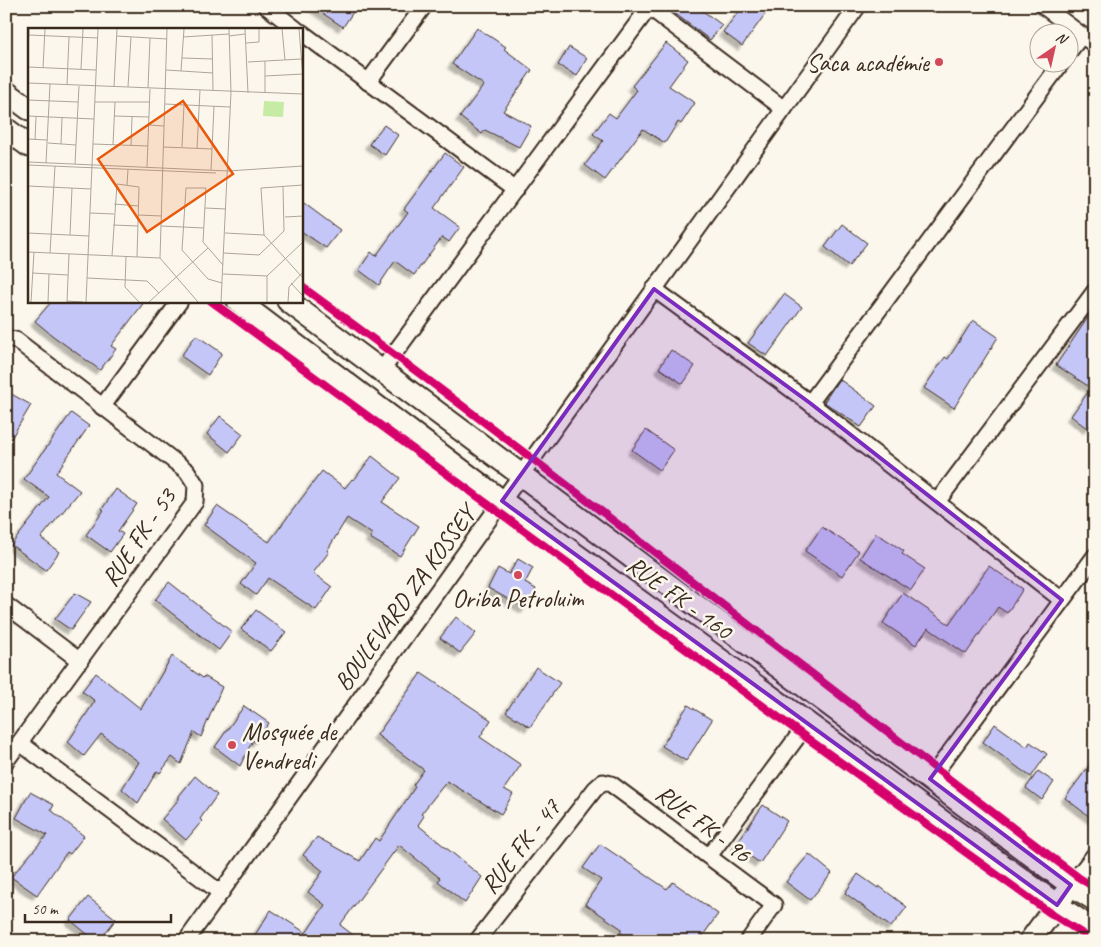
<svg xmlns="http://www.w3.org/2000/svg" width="1101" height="947" font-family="Caveat,sans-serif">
	<defs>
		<filter id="shadow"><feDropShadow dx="-4.5" dy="4.5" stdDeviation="1" flood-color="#0004"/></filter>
	</defs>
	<rect width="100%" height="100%" fill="#fbf7ec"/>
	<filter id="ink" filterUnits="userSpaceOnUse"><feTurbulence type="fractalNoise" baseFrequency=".02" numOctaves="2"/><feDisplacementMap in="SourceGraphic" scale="10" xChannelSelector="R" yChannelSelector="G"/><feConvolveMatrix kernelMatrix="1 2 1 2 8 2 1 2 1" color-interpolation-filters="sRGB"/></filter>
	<g filter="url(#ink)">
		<g fill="#c5c6f8" stroke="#3b2a1e" filter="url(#shadow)">
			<path d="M 312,6 L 357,6 L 343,27 Z"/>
			<path d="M 665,6 L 696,6 L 722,25 L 710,40 Z"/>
			<path d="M 743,6 L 771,6 L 742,46 L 723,32 Z"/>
			<path d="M 477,28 L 506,47 L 504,49 L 532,70 L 503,111 L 531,126 L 519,147 L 485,130 L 482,134 L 460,117 L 484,85 L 452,64 Z"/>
			<path d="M 666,43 L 688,60 L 669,86 L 695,103 L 681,124 L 678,122 L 665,143 L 643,129 L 605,180 L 585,165 L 603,141 L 593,134 L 609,113 L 616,118 L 637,90 L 632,86 Z"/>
			<path d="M 569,47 L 587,58 L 577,76 L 558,65 Z"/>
			<path d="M 384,125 L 398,135 L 385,155 L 369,144 Z"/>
			<path d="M 445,153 L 464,167 L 434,208 L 460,227 L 449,242 L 442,237 L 414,275 L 395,261 L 379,285 L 359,270 L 371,252 L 376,256 L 408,212 L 404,209 Z"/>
			<path d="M 301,201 L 340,230 L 326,248 L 301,231 Z"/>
			<path d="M 842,224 L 867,243 L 849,266 L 825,247 Z"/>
			<path d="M 784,294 L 802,307 L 767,356 L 748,343 Z"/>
			<path d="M 52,301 L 145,301 L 111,346 L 116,349 L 100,370 L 53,336 L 35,321 Z"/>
			<path d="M 1095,307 L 1095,419 L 1088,429 L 1071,416 L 1091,388 L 1056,365 Z"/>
			<path d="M 973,320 L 998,337 L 954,408 L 924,388 L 945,357 L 948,359 Z"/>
			<path d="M 196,335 L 222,353 L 208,375 L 181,356 Z"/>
			<path d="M 671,350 L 695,366 L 683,384 L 659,368 Z"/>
			<path d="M 839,379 L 876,406 L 861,427 L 824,402 Z"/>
			<path d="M 6,391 L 31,405 L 6,447 Z"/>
			<path d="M 71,413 L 89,426 L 56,473 L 80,491 L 41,538 L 59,552 L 46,570 L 11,545 L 49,497 L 24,479 Z"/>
			<path d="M 220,416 L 243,434 L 229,452 L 207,434 Z"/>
			<path d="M 646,430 L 674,450 L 660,470 L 632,450 Z"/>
			<path d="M 372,456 L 400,478 L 382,502 L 419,526 L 400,556 L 370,538 L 372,534 L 347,518 L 327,551 L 329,552 L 313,573 L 332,587 L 316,610 L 268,578 L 256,595 L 241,584 L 256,563 L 204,525 L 217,506 L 269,542 L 322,471 L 345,488 L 352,479 L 354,480 Z"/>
			<path d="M 116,489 L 137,504 L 118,531 L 123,534 L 110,552 L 86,535 L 104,510 L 102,509 Z"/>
			<path d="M 822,527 L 859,551 L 842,576 L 805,551 Z"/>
			<path d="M 876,533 L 904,551 L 902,554 L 925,569 L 911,590 L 860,558 Z"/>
			<path d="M 518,559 L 533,568 L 525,583 L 536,589 L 526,609 L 488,588 L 498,568 L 509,574 Z"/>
			<path d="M 989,566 L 1023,589 L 1007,613 L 998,607 L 966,654 L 928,628 L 916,645 L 883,623 L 903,593 L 949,624 Z"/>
			<path d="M 169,582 L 232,632 L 219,650 L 155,600 Z"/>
			<path d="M 75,593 L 91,602 L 71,630 L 55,619 Z"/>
			<path d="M 256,610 L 286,632 L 271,651 L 241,629 Z"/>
			<path d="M 456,617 L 476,633 L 460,653 L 440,638 Z"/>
			<path d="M 172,656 L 203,678 L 204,676 L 222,687 L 201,737 L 194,732 L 181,764 L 172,757 L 160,773 L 157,771 L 138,803 L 122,789 L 139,762 L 101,734 L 84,756 L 68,742 L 95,701 L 82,691 L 96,673 L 141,709 Z"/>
			<path d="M 536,667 L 560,683 L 530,727 L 506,712 Z"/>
			<path d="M 421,673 L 491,720 L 480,737 L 521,765 L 504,789 L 513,794 L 501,814 L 447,781 L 421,814 L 424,816 L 418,825 L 482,877 L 465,903 L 438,881 L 440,878 L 399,845 L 340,925 L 361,941 L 251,941 L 271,910 L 306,933 L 325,905 L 308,892 L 323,871 L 303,855 L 317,837 L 360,861 L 375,838 L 379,841 L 415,787 L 413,785 L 424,770 L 377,735 Z"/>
			<path d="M 688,705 L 712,720 L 686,761 L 662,746 Z"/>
			<path d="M 244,706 L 269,723 L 256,743 L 253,740 L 240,766 L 215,747 Z"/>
			<path d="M 995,724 L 1027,747 L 1030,742 L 1047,754 L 1031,777 L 983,742 Z"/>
			<path d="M 1095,758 L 1095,821 L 1065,798 Z"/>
			<path d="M 1038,771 L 1054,782 L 1042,800 L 1026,788 Z"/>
			<path d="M 195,776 L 217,795 L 200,819 L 202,821 L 186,840 L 162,819 L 179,799 L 179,796 Z"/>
			<path d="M 30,792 L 54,805 L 51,810 L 84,836 L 70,854 L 67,852 L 37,895 L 11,877 L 47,835 L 16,818 Z"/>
			<path d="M 763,805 L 787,821 L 760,863 L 735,846 Z"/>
			<path d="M 600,844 L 667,889 L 673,882 L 718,914 L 699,941 L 633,941 L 620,932 L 622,929 L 585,904 L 601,880 L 583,868 Z"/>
			<path d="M 809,854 L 832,873 L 810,900 L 786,882 Z"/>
			<path d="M 858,874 L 878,888 L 879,886 L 907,907 L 891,927 L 845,893 Z"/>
			<path d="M 88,897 L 116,919 L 99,941 L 96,941 L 70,920 Z"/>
		</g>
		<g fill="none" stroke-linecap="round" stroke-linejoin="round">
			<defs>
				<g id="street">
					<path d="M 266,6 L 296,29"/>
					<path d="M 1043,6 L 1095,45"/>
					<path d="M 649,7 L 784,109"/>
					<path d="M 301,32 L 515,190"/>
					<path d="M 1068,53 L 1082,35"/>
					<path d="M 368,82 L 424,6"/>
					<path d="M 654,289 L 810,403 L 1062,600"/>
					<path d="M 6,338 L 16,340 L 187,471 L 196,485 L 195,502 L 6,761"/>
					<path d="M 382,370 L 650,6"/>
					<path d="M 810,403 L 1062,62"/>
					<path d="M 102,407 L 180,301"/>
					<path d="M 937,502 L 1095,291"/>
					<path d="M 6,605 L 80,661"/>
					<path d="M 20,743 L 221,893"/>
					<path d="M 930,779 L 1095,556"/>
					<path d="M 709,856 L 807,724"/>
					<path d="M 1071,885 L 1095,854"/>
					<path d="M 186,941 L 858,6"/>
					<path d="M 477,941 L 595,789 L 603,782 L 611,784 L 774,905 L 748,941"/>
				</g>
				<g id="secondary">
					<path d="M 6,92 L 29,109"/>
					<path d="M 6,129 L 29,146"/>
					<path d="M 238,301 L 502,501 L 1057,905 L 1095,931"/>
					<path d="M 288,301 L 1071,885 L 1095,900"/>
					<path d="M 1030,941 L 1064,895"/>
				</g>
			</defs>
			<use href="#street" stroke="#3b2a1e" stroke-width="19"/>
			<use href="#secondary" stroke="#3b2a1e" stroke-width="25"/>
			<use href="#street" stroke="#fbf7ec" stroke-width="15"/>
			<use href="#secondary" stroke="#fbf7ec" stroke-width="21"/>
			<defs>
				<g id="cycleway">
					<path d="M 301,286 C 564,478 818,681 1078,877 L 1095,888"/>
					<path d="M 211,301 L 800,733 L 1050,913 L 1094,941"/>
				</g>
			</defs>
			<use href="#cycleway" stroke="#fbf7ec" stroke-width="11"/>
			<use href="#cycleway" stroke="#d6006c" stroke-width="8"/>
		</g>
	</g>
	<path fill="#7b2cbf" fill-opacity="0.2" stroke="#7b2cbf" stroke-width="4" stroke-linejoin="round" d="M 654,289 L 810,403 L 1062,600 L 930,779 L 1071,885 L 1057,905 L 502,501 Z"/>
	<g fill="#d1495b" stroke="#fbf7ec" stroke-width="2">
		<circle cx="939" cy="62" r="5"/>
		<circle cx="518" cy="575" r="5"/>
		<circle cx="232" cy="745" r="5"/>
	</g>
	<g text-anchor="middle" stroke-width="5" stroke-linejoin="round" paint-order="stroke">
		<g font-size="25" fill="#3b2a1e" stroke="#fbf7ec" text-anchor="end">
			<text x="929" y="71">Saca académie</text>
			<text x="518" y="607" text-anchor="middle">Oriba Petroluim</text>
			<text x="242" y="740" text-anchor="start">Mosquée de<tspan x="242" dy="29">Vendredi</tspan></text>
		</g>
		<g font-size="25" fill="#3b2a1e" stroke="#fbf7ec">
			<text transform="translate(138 537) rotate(-56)" y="9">RUE FK - 53</text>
			<text transform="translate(680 597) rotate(36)" y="9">RUE FK - 160</text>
			<text transform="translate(404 598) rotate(-54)" y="9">BOULEVARD ZA KOSSEY</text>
			<text transform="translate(704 823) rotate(37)" y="9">RUE FK - 96</text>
			<text transform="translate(520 846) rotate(-52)" y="9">RUE FK - 47</text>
		</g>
	</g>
	<g transform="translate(28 28)">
		<rect width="275" height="275" fill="#fbf7ec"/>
		<path d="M 236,73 L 256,74 L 255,89 L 235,88 Z" fill="#c5eba5"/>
		<path fill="none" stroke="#aea59a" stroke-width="1" d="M 139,1 L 132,230 L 170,274M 217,1 L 220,65M 254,1 L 257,32M 271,1 L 275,50M 1,7 L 70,10M 184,7 L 185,63M 89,8 L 139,11M 201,8 L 217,6M 155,9 L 201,6M 218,15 L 231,14 L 231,1M 0,27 L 1,1M 154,30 L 185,31M 237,33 L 237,65M 220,34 L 273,31M 0,39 L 68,42M 15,40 L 17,1M 53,41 L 55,1M 138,42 L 185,45M 153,43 L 156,1M 237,48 L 275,46M 0,55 L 275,66M 39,57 L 41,9M 86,59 L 89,1M 100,59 L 103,9M 120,60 L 122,10M 0,72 L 50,74M 67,74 L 122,74M 137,76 L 202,79M 0,88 L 66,91M 86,88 L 121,89M 121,97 L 136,98M 275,107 L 275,147M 0,111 L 19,112M 7,112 L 8,89M 20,115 L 48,117M 33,116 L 34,90M 65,116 L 120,118M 85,117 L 87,74M 103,118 L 104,89M 136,119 L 184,121M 154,119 L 156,77M 169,120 L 172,62M 0,134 L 200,143 L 275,138M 18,135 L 22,56M 47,136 L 51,58M 0,137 L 188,145M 119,139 L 122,61M 183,142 L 186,78M 99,157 L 100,141M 275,157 L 233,160 L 236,207 L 275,250M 0,158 L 63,161M 86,176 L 111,178M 177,180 L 198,181M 62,185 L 86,186M 110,187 L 134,188M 257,189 L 275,188M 85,197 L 110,198M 133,198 L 176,200M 0,205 L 61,208M 197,205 L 236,207M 42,207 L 44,160M 0,224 L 132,230M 22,225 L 27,138M 195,225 L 231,227 L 256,203 L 255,159M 84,228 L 89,156 L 111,159 L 109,229M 98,229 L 97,259 L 111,274M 4,245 L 40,247M 195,246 L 239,248 L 275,214M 59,250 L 119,253 L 131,265M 194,255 L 180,251 L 154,222 L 158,160 L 178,160 L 175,214 L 195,237M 263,255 L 275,268M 39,273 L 55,274M 3,274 L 6,224M 20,274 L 21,246M 39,274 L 41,226M 58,274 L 70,1M 121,274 L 180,220M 193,274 L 203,64 L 201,1M 239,274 L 239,248M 260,274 L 261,259 L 275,244"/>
		<path fill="#e8590c" fill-opacity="0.15" stroke="#e8590c" stroke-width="2.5" d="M 155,73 L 205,146 L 119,204 L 70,131 Z"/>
		<rect width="275" height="275" fill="none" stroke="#3b2a1e" stroke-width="2.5"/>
	</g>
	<rect width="1101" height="947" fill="none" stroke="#fbf7ec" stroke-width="25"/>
	<rect x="12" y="12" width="1076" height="922" fill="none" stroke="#3b2a1e" stroke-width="2" filter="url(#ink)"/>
	<g transform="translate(1054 48) rotate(34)"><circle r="24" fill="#fbf7ec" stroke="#aea59a"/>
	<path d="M0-4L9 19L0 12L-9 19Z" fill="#d1495b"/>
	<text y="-8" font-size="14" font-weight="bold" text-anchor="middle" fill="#3b2a1e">N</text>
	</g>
	<path d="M25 914v8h146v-8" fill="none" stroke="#3b2a1e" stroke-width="2.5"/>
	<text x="32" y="914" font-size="15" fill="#3b2a1e" stroke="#fbf7ec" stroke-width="4" paint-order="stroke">50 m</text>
</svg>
